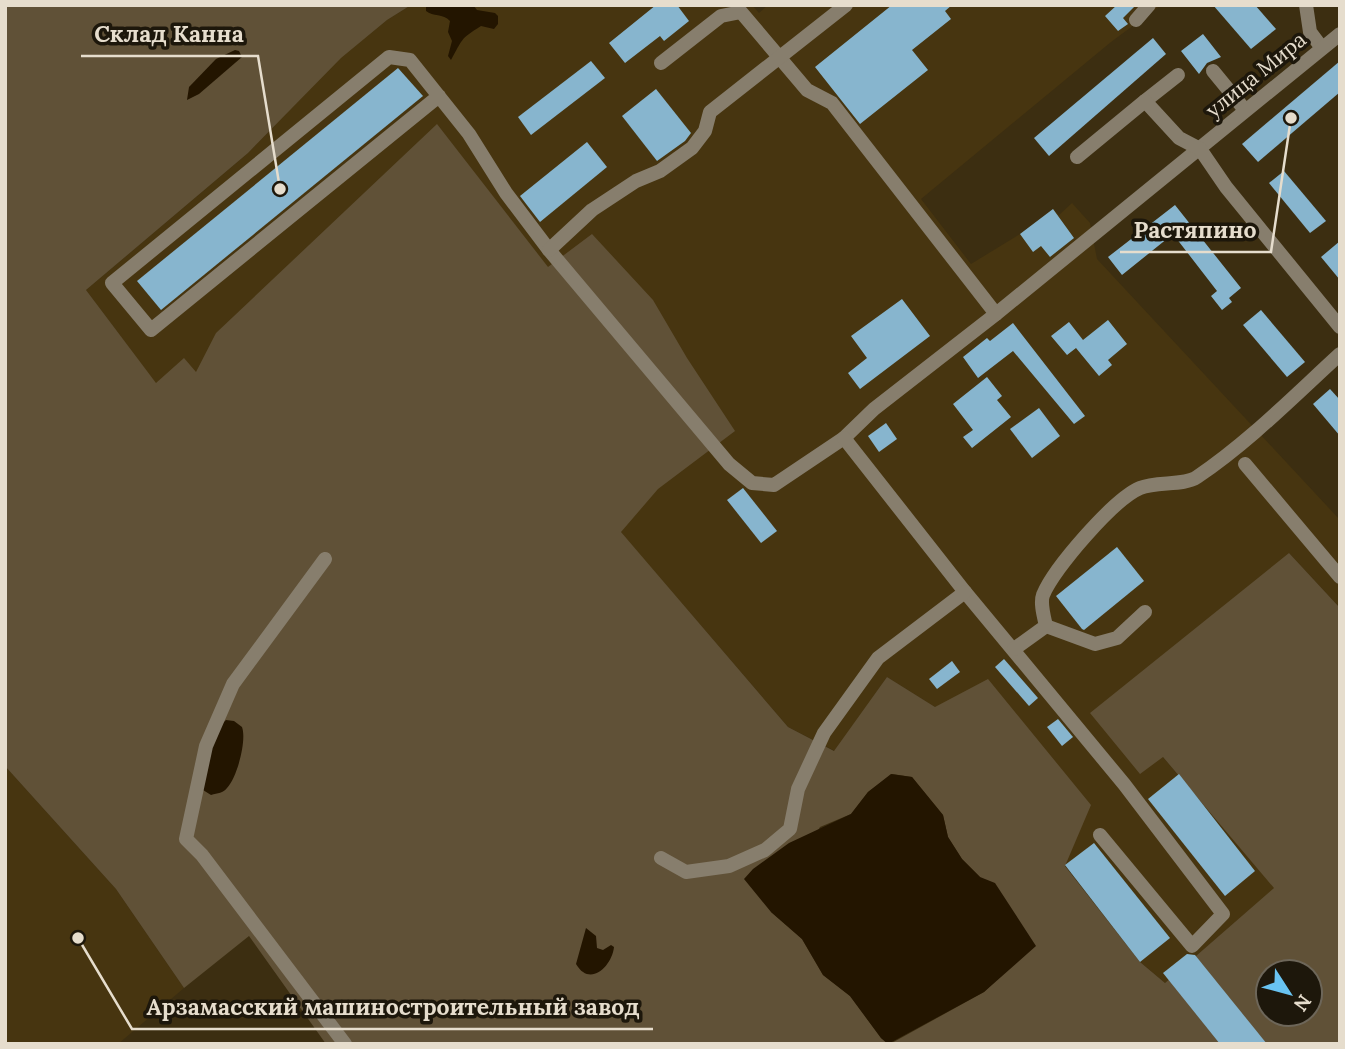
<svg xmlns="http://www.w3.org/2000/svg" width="1345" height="1049" font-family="Lora,serif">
	<rect width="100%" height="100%" fill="#3c2e11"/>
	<g fill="#473510">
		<path d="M 411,5 L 752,5 L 759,13 L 768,5 L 1161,5 L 1111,42 L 921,199 L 971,264 L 1020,234 L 1053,209 L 1059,215 L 1072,203 L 1090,223 L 1097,259 L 1340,520 L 1340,608 L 1289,553 L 1162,756 L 1275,888 L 1165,983 L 1140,962 L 1065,865 L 935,707 L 887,677 L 835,751 L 788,727 L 569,472 L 387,612 L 184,359 L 156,384 L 86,290 L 248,153 L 340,58 L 387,20 Z"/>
		<path d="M 5,766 L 116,889 L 184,988 L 118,1044 L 5,1044 Z"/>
	</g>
	<path fill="#605137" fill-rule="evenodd" d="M 5,5 L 411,5 L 387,20 L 341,58 L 248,153 L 86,290 L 156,383 L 184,358 L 196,372 L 216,333 L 437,124 L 548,267 L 592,234 L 653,300 L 687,358 L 735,431 L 658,489 L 621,532 L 788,727 L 834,751 L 887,677 L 935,707 L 988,679 L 1091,805 L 1065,866 L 1140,962 L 1165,983 L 1274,888 L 1163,757 L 1140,774 L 1090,713 L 1289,553 L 1340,608 L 1340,1044 L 890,1044 L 984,992 L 1006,971 L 980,877 L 962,859 L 948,837 L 943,815 L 912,777 L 892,774 L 868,792 L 851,814 L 820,827 L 771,912 L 802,939 L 823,975 L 850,996 L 881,1038 L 888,1044 L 326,1044 L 249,936 L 184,988 L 116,889 L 5,766 ZM 1268,972 L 1310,972 L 1310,1014 L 1268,1014 Z"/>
	<g fill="#231500">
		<path d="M 473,5 L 477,10 L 495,13 L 498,16 L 498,24 L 494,29 L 481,26 C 459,40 463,39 451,60 L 448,56 L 452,41 L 448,32 L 450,21 C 443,13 433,17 426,11 L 426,6 Z"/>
		<path d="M 235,50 L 239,51 L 242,57 L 199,94 L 187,100 L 189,87 L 216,59 Z"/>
		<path d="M 226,720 L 234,721 L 242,727 C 247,740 237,778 227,788 C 223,793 218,793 211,795 L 203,790 C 207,769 207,734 226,720 Z"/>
		<path d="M 891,774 L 912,777 L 943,815 L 948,837 L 962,859 L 980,877 L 995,883 L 1036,946 L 984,992 L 888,1044 L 881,1038 L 850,996 L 823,975 L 802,939 L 771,912 L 744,879 L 753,869 L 789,843 L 851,814 L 868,792 Z"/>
		<path d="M 586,928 L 596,936 L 597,948 L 603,950 L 611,945 L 614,947 C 612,966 590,988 576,964 Z"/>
	</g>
	<g fill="#87b5ce">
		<path d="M 656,5 L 677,5 L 689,21 L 664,41 L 660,36 L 625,63 L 609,43 Z"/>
		<path d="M 892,5 L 952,5 L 945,11 L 951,19 L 912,50 L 928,70 L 860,124 L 815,67 Z"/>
		<path d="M 1117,5 L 1136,5 L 1123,18 L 1128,24 L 1118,31 L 1105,16 Z"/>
		<path d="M 1213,5 L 1255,5 L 1276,29 L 1251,49 Z"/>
		<path d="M 1203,34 L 1221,57 L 1207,63 L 1199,74 L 1181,51 Z"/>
		<path d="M 1153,38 L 1166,54 L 1049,156 L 1034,138 Z"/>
		<path d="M 591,61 L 605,78 L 531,135 L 518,117 Z"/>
		<path d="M 1340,61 L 1340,92 L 1258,162 L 1242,144 Z"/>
		<path d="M 398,68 L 423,96 L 161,310 L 137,281 Z"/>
		<path d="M 656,89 L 691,133 L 685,141 L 657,161 L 622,116 Z"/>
		<path d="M 587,142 L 607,167 L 540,222 L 520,196 Z"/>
		<path d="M 1284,171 L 1326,221 L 1310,233 L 1269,183 Z"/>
		<path d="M 1175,205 L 1241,288 L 1229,298 L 1232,302 L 1222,310 L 1211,296 L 1217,291 L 1173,234 L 1122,275 L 1108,257 Z"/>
		<path d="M 1053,209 L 1074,238 L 1050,257 L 1041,246 L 1033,252 L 1020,234 Z"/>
		<path d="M 1340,241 L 1340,280 L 1321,257 Z"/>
		<path d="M 902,299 L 930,336 L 860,389 L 848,373 L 867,358 L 851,336 Z"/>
		<path d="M 1261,310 L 1305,362 L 1287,377 L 1243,325 Z"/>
		<path d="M 1108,320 L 1127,344 L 1108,360 L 1112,365 L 1099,376 L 1076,348 L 1067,355 L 1051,336 L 1069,322 L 1083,340 Z"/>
		<path d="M 1013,323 L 1085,416 L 1074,424 L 1013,351 L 978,378 L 963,357 L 987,338 L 990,341 Z"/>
		<path d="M 987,377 L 1002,396 L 997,400 L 1011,417 L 972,448 L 963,437 L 973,430 L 953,404 Z"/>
		<path d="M 1330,389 L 1340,400 L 1340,436 L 1313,404 Z"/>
		<path d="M 1039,408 L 1060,436 L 1032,458 L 1010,429 Z"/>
		<path d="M 886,423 L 897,439 L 879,452 L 868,436 Z"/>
		<path d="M 743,488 L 777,531 L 761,543 L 727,500 Z"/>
		<path d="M 1117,547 L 1144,581 L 1084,630 L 1082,629 L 1056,596 Z"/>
		<path d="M 1004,659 L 1038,698 L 1029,706 L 995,667 Z"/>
		<path d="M 952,661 L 960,672 L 937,689 L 929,679 Z"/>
		<path d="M 1058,719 L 1073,737 L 1062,746 L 1047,727 Z"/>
		<path d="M 1179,774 L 1255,871 L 1225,896 L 1148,799 Z"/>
		<path d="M 1094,843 L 1170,938 L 1140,962 L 1065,865 Z"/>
		<path d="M 1187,954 L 1195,955 L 1267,1044 L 1220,1044 L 1163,973 Z"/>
	</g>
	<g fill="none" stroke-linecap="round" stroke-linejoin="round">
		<g stroke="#877e6d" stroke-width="14">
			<path d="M 1306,5 L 1310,32 L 1322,48"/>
			<path d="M 1136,20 L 1149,5"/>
			<path d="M 661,63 L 721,16 L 741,12 L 807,90 L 832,103 L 996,314"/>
			<path d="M 1213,71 L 1245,110"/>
			<path d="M 439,96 L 151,330 L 112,283 L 389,57 L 410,60 L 469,134 L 506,193 L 549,250 L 729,464 L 752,483 L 774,485 L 844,438 L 874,409 L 996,314 L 1340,34"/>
			<path d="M 1145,101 L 1178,75"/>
			<path d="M 1077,157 L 1145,101 L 1179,138 L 1200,149 L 1226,187 L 1340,327"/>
			<path d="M 549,250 L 592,210 L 636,181 L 660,171 L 692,148 L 705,131 L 710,112 L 846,5"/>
			<path d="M 844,438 L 965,592 L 1124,784 L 1223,914 L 1192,946 L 1100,835"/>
			<path d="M 1245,464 L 1340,577"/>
			<path d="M 325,559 L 233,684 L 206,746 L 186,839 L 202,855 L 345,1044"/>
			<path d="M 1046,626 L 1095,644 L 1117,638 L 1145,612"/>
			<path d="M 1014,649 L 1046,626 C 1044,617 1040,603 1043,595 C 1054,568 1114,499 1140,488 C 1156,481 1184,486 1197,477 C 1249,442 1294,396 1340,354"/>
			<path d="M 661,858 L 686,872 L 729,866 L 765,850 L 790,829 L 798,789 L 824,733 L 878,658 L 965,592"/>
		</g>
	</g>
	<g text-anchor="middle" stroke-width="7" stroke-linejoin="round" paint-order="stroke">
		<g font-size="21" fill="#e6ddcd" stroke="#1d170b">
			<text transform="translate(1256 75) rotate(-39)" y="7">улица Мира</text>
		</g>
	</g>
	<path fill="none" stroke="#e6ddcd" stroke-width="2.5" d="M280 189L258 56H81M1291 118L1271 252H1120M78 938L132 1029H653"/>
	<g fill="#e6ddcd" stroke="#1d170b" stroke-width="2.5">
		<circle cx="280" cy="189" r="7"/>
		<circle cx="1291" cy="118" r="7"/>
		<circle cx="78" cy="938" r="7"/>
	</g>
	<g font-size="23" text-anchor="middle" font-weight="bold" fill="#e6ddcd" stroke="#1d170b" stroke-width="7" stroke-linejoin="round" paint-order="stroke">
		<text x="169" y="42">Склад Канна</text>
		<text x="1195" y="238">Растяпино</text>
		<text x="393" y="1015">Арзамасский машиностроительный завод</text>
	</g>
	<rect width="1345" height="1049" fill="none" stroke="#e6ddcd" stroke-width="14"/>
	<g transform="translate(1289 993) rotate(126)"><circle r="33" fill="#1d170b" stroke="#6d6659" stroke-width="2"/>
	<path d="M0-5L12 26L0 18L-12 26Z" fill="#69c3f1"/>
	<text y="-10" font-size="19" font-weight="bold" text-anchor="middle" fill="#e6ddcd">N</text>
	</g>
</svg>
